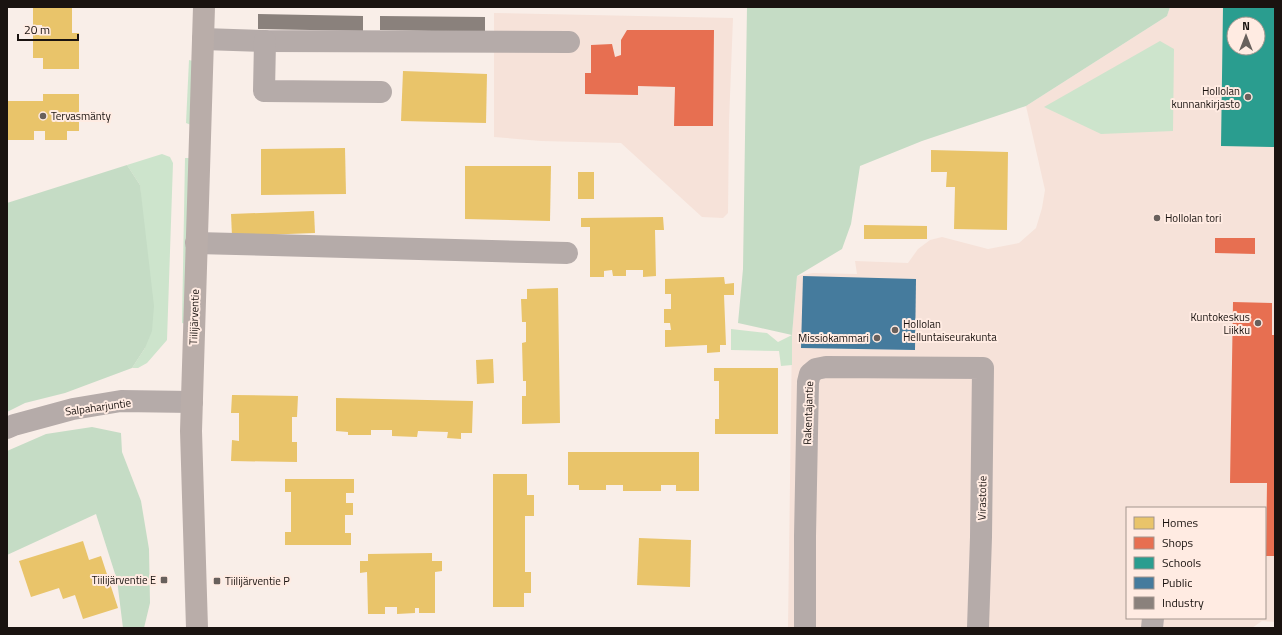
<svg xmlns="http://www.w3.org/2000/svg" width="1282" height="635" font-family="'Titillium Web',sans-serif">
	<rect width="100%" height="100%" fill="#f9eee8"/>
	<g fill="#f6e2d9" fill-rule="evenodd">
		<path d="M 1170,7 L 1275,7 L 1275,622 L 1262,621 L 1252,628 L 788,628 L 792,335 L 797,276 L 813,273 L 857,274 L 855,261 L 908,263 L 918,249 L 930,240 L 942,237 L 988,249 L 1019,243 L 1036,228 L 1042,208 L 1045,190 L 1026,106 L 1167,16 ZM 1234,24 L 1258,24 L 1258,48 L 1234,48 ZM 1127,508 L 1265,508 L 1265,618 L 1127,618 Z"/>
		<path d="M 494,13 L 733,18 L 729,122 L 728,213 L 723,218 L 702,217 L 621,143 L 541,141 L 494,137 Z"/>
	</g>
	<g fill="#cde4cc">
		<path d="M 1160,41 L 1174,49 L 1173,131 L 1101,134 L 1044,107 Z"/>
		<path d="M 189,60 L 193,61 L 191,125 L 186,123 Z"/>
		<path d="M 162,154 L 170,157 L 173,163 L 167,340 L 147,363 L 138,368 L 132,368 L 145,348 L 140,185 L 127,165 Z"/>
		<path d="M 185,158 L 191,158 L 186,324 L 182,323 Z"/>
		<path d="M 731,329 L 767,333 L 778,342 L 792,335 L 792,365 L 781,366 L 779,351 L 731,350 Z"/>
	</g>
	<g fill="#c5dcc5">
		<path d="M 747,7 L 1170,7 L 1167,16 L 1026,106 L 922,141 L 860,166 L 851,224 L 842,249 L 797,276 L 792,335 L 738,323 L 743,269 Z"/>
		<path d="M 127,165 L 140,185 L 154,306 L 152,331 L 145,348 L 132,368 L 65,393 L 25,403 L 7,412 L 7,203 Z"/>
		<path d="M 92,427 L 121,433 L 122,452 L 141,501 L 149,549 L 150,603 L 144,628 L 123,628 L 117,580 L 96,514 L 7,555 L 7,451 L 46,434 Z"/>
	</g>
	<g fill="#e9c46a">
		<path d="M 33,7 L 72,7 L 72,33 L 79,33 L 79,69 L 43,69 L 43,58 L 33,58 L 33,35 L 42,35 L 42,25 L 33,25 Z"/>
		<path d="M 403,71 L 487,74 L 486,123 L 401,121 Z"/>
		<path d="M 43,94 L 79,94 L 79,131 L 67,131 L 67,140 L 45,140 L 45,131 L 34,131 L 34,140 L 7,140 L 7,101 L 43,101 Z"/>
		<path d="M 345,148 L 346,194 L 261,195 L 261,149 Z"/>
		<path d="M 931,150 L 1008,152 L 1007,230 L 954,229 L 955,187 L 946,187 L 947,172 L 931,172 Z"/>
		<path d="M 465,166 L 551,166 L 550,221 L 465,219 Z"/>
		<rect x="578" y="172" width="16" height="27"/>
		<path d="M 314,211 L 315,233 L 232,236 L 231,214 Z"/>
		<path d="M 663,217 L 664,230 L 655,230 L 656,276 L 643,277 L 643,270 L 626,270 L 626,276 L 613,276 L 612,270 L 604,271 L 604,277 L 590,277 L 590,227 L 581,227 L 581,218 Z"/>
		<path d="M 864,225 L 927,226 L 927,239 L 864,239 Z"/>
		<path d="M 724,277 L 725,284 L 734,283 L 734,295 L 724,295 L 726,345 L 720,345 L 720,352 L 707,353 L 707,345 L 665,347 L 665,330 L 671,330 L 670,323 L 664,323 L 664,309 L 671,309 L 671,294 L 665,294 L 665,279 Z"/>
		<path d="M 558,288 L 560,423 L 522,424 L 522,396 L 526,396 L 526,381 L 523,381 L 522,343 L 526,342 L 526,322 L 522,322 L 521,299 L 527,299 L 527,289 Z"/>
		<path d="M 493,359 L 494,383 L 477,384 L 476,360 Z"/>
		<path d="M 714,368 L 778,368 L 778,434 L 715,434 L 715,419 L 719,419 L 719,381 L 714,381 Z"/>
		<path d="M 232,395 L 298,396 L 297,417 L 292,417 L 292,442 L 297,442 L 297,462 L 231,461 L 232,440 L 239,441 L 239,413 L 231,413 Z"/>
		<path d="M 336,398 L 473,401 L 472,433 L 461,433 L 461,439 L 447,438 L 448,432 L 418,431 L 417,437 L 392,436 L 392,430 L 371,430 L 371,435 L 348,435 L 348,432 L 336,431 Z"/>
		<path d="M 568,452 L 699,452 L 699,491 L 676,491 L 676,485 L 661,485 L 661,491 L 623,491 L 623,485 L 606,485 L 606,490 L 579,490 L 579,485 L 568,485 Z"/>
		<path d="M 493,474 L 527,474 L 527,495 L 534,495 L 534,516 L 525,516 L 525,572 L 531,572 L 531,593 L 524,593 L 524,607 L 493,607 Z"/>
		<path d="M 285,479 L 354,479 L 354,493 L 346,493 L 346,503 L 353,503 L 353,515 L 345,515 L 345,533 L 351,533 L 351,545 L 285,545 L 285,532 L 291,532 L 291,492 L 285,492 Z"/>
		<path d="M 639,538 L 691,540 L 690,587 L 637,585 Z"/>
		<path d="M 83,541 L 89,560 L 101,556 L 118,608 L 83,619 L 75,595 L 63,599 L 59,588 L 31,597 L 19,561 Z"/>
		<path d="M 432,553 L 432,561 L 442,561 L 442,571 L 435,572 L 435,613 L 419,613 L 419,608 L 415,608 L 415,613 L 397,614 L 397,607 L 385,607 L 385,614 L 368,614 L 367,572 L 360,573 L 360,561 L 368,561 L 368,554 Z"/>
	</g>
	<g fill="#e76f51">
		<path d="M 627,30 L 714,30 L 713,126 L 674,126 L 675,87 L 638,86 L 638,95 L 585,94 L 585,73 L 591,73 L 591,45 L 612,44 L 615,57 L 621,55 L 621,40 Z"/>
		<path d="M 1215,238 L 1255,238 L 1255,254 L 1215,253 Z"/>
		<path d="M 1233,302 L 1272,303 L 1272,335 L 1275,335 L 1275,556 L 1266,556 L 1267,483 L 1230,483 Z"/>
	</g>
	<path fill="#2a9d8f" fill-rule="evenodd" d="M 1223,7 L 1275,7 L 1275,147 L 1221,146 ZM 1234,24 L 1258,24 L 1258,48 L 1234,48 Z"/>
	<path fill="#457b9d" d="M 803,276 L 916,279 L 915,350 L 801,348 Z"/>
	<g fill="#8a817c">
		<path d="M 258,14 L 363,16 L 363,31 L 258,29 Z"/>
		<path d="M 380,16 L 485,17 L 485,32 L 380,30 Z"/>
	</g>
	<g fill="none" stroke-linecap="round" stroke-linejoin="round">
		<g stroke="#b5aba9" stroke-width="22">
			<path d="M 203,39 L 265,41 L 569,42"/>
			<path d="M 265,41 L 264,91 L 381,92"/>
			<path d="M 196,243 L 567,253"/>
			<path d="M 7,428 L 14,425 L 73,409 L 121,401 L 192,402"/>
			<path d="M 805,628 L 805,536 L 808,382 L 810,374 L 816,369 L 826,367 L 983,368 L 981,537 L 978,628"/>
			<path d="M 1152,628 L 1153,618"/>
		</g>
		<path stroke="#b9ada9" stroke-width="22" d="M 197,628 L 191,431 L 204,7"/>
	</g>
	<g fill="#68605c" stroke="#ffebe2" stroke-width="1.5">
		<circle cx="1248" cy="97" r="4"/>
		<circle cx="43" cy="116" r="4"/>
		<circle cx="1157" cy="218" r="4"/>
		<circle cx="1258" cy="323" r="4"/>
		<circle cx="895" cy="330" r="4"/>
		<circle cx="877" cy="338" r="4"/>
		<rect x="160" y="576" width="8" height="8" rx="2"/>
		<rect x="213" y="577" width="8" height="8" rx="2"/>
	</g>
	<g text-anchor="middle" stroke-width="4" stroke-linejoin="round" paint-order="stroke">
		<g font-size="11" fill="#1a1310" stroke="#ffebe2" text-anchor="end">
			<text x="1240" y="95">Hollolan<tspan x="1240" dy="13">kunnankirjasto</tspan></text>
			<text x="51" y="120" text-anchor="start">Tervasmänty</text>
			<text x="1165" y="222" text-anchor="start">Hollolan tori</text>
			<text x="1250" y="321">Kuntokeskus<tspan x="1250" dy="13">Liikku</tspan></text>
			<text x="903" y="328" text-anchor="start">Hollolan<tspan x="903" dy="13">Helluntaiseurakunta</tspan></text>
			<text x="869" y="342">Missiokammari</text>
			<text x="156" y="584">Tiilijärventie E</text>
			<text x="225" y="585" text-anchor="start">Tiilijärventie P</text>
		</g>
		<g font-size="11" fill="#1a1310" stroke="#ffebe2">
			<text transform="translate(194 317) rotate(-88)" y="4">Tiilijärventie</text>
			<text transform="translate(98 407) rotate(-8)" y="4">Salpaharjuntie</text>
			<text transform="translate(808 413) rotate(-88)" y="4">Rakentajantie</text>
			<text transform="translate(982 498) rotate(-89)" y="4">Virastotie</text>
		</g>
	</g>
	<rect width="1282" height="635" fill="none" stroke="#1a1310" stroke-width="16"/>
	<rect x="1126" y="507" width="140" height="112" fill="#ffebe2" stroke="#a3958e"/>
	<rect x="1134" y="517" width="20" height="12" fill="#e9c46a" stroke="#a3958e"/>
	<text x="1162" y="527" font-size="12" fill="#1a1310">Homes</text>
	<rect x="1134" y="537" width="20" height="12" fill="#e76f51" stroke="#a3958e"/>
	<text x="1162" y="547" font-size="12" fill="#1a1310">Shops</text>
	<rect x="1134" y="557" width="20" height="12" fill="#2a9d8f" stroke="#a3958e"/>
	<text x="1162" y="567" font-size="12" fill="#1a1310">Schools</text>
	<rect x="1134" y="577" width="20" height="12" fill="#457b9d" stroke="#a3958e"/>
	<text x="1162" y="587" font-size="12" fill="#1a1310">Public</text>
	<rect x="1134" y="597" width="20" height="12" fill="#8a817c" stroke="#a3958e"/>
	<text x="1162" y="607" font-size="12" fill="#1a1310">Industry</text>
	<g transform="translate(1246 36)"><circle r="19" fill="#ffebe2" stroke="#a3958e"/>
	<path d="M0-3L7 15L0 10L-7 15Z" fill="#68605c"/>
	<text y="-6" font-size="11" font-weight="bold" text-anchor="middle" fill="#1a1310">N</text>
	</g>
	<path d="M18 34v6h60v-6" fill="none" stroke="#1a1310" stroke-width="2"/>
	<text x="24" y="34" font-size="12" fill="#1a1310" stroke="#ffebe2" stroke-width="3" paint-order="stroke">20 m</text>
</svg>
